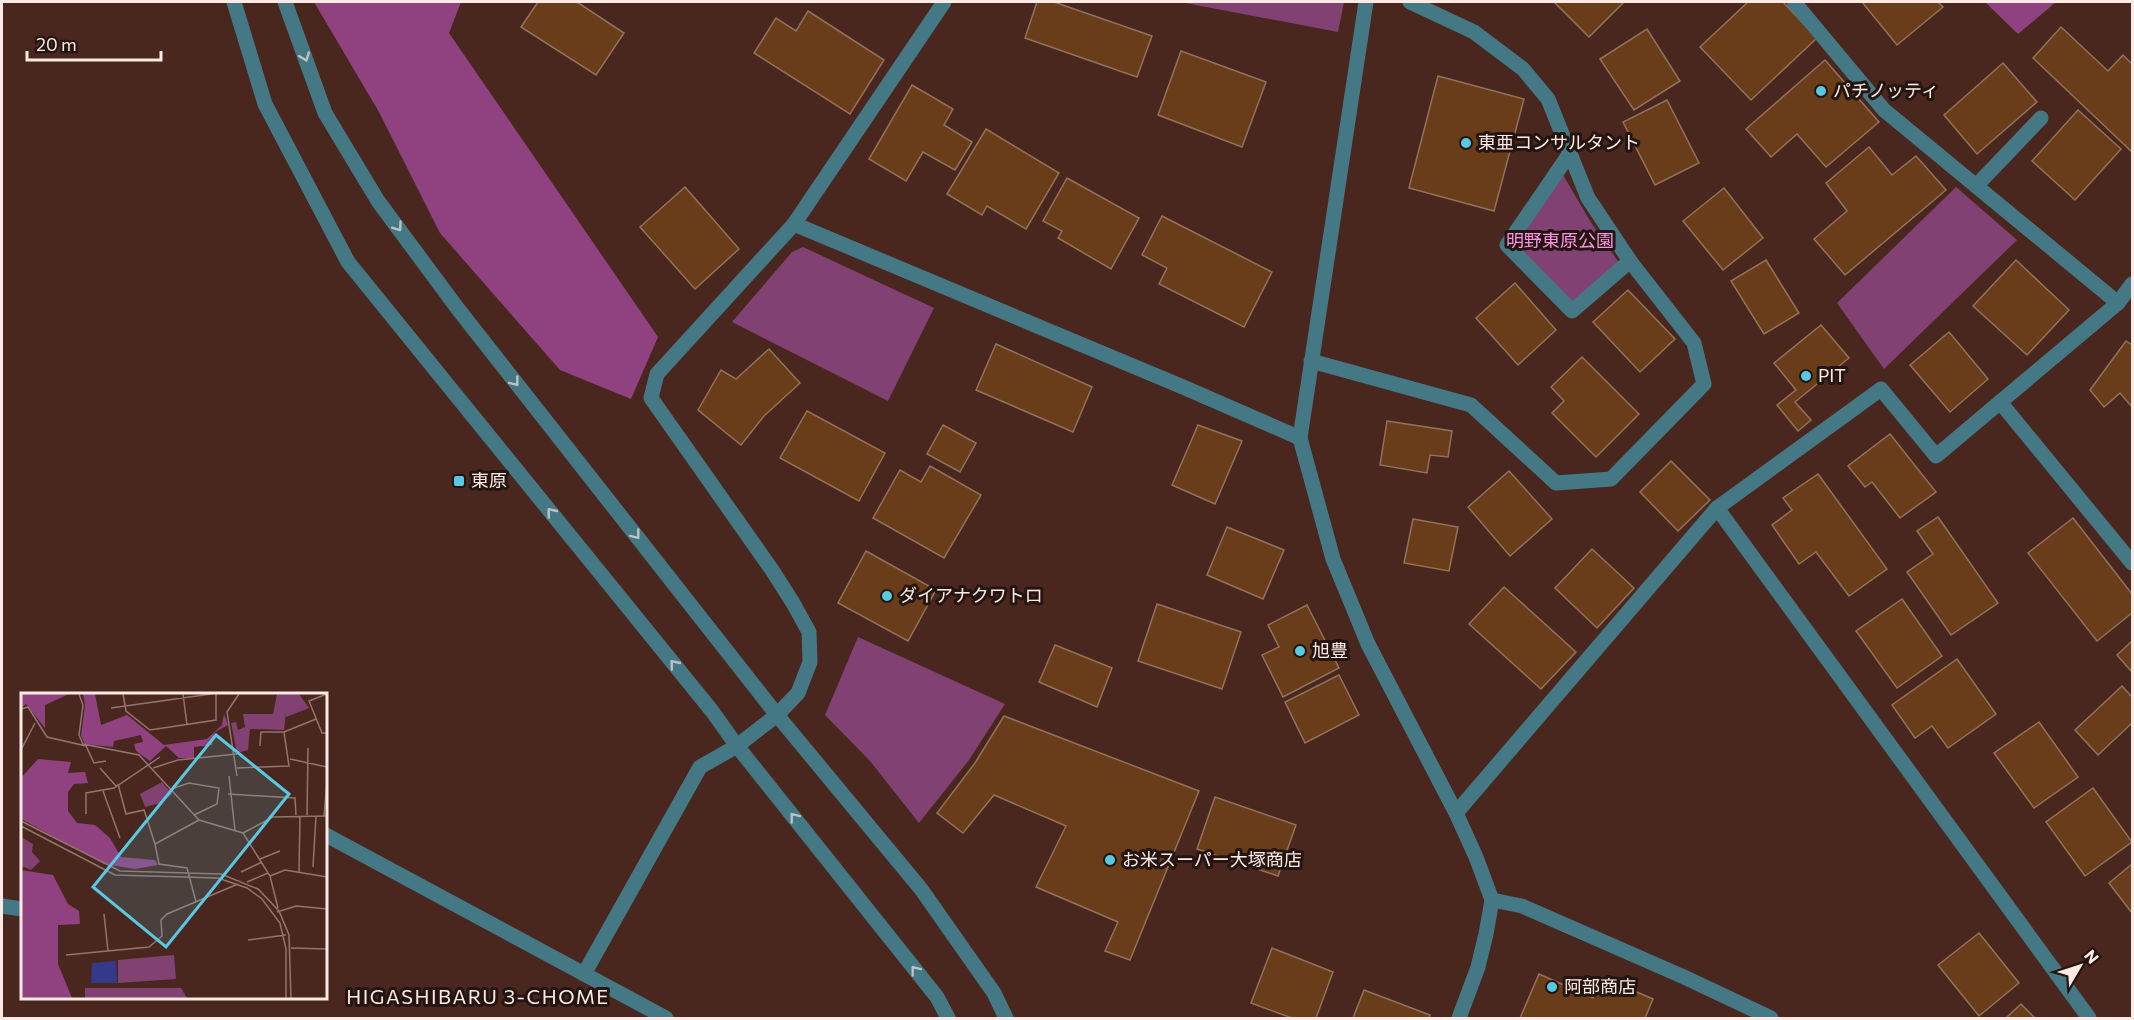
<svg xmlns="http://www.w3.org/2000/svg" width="2134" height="1020" font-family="Commissioner,'Noto Sans JP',sans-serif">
	<rect width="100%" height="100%" fill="#49271e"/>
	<g fill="#814173">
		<path d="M 1180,2 L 1344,2 L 1338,32 Z"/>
		<path d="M 1562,173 L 1590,221 L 1620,264 L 1572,306 L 1512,245 Z"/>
		<path d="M 1956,187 L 2017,240 L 1884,369 L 1837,303 Z"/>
		<path d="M 803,247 L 934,308 L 888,401 L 732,322 L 792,252 Z"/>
		<path d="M 858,637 L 1005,704 L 969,760 L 919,823 L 870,761 L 825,715 Z"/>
	</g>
	<g fill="#904280">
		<path d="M 314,2 L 461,2 L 449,33 L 658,337 L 631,399 L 560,370 L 440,233 L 379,112 Z"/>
		<path d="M 1985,2 L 2056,2 L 2018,34 Z"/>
	</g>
	<g fill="#693d1a" stroke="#93725b" stroke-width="1.5">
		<path d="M 538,2 L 577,2 L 624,33 L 596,75 L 521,27 Z"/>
		<path d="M 1037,2 L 1054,2 L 1152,36 L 1137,77 L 1025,38 Z"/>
		<path d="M 1554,2 L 1624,2 L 1589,37 Z"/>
		<path d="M 1748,2 L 1783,2 L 1817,38 L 1751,100 L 1700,47 Z"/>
		<path d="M 1862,2 L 1938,2 L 1943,7 L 1897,45 Z"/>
		<path d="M 808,11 L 884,60 L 850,114 L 754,53 L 776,18 L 796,31 Z"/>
		<path d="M 2061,27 L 2108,71 L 2123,55 L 2132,64 L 2132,152 L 2033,58 Z"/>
		<path d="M 1647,29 L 1680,81 L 1634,110 L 1600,59 Z"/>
		<path d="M 1181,51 L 1266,82 L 1242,147 L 1158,115 Z"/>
		<path d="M 1825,60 L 1879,122 L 1826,167 L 1797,134 L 1771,157 L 1746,129 Z"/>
		<path d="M 2003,63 L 2037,102 L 1977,154 L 1944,115 Z"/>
		<path d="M 1438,76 L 1524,99 L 1494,211 L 1409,188 Z"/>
		<path d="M 912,85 L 953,109 L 944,125 L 972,142 L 955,170 L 923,152 L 906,181 L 869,159 Z"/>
		<path d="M 1667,100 L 1699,163 L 1655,185 L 1623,122 Z"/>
		<path d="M 2078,110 L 2121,149 L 2075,200 L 2032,161 Z"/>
		<path d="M 986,129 L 1059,173 L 1026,229 L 987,206 L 982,215 L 947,194 Z"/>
		<path d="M 1869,147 L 1892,175 L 1916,156 L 1946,190 L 1845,275 L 1814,239 L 1847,211 L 1826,183 Z"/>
		<path d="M 1067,178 L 1139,218 L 1111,269 L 1058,238 L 1062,231 L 1043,221 Z"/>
		<path d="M 685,187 L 739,249 L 695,289 L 640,227 Z"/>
		<path d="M 1724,188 L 1763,238 L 1723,270 L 1683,221 Z"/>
		<path d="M 1162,216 L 1272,272 L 1244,327 L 1159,284 L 1167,268 L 1142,255 Z"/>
		<path d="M 1766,260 L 1799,313 L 1764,334 L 1731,281 Z"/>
		<path d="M 2016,260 L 2069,310 L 2027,355 L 1973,306 Z"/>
		<path d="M 1515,283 L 1556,330 L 1518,365 L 1476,318 Z"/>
		<path d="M 1628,290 L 1675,339 L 1640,372 L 1593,322 Z"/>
		<path d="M 1821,325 L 1849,358 L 1795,402 L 1811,420 L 1798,431 L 1777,405 L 1796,390 L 1774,363 Z"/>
		<path d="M 1949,332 L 1988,379 L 1950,412 L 1910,365 Z"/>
		<path d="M 2126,341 L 2132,345 L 2132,407 L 2120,393 L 2104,407 L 2090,390 Z"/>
		<path d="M 996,344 L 1092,387 L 1073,432 L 976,390 Z"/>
		<path d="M 769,349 L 800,383 L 764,416 L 741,445 L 698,410 L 721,370 L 736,379 Z"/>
		<path d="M 1582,357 L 1639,414 L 1596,457 L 1552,413 L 1564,401 L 1551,387 Z"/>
		<path d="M 807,411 L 885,453 L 859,501 L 780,458 Z"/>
		<path d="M 1387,421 L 1452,431 L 1448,457 L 1430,455 L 1427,473 L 1380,465 Z"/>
		<path d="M 943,425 L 976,443 L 960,472 L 927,454 Z"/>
		<path d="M 1198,425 L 1242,441 L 1215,504 L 1172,485 Z"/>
		<path d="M 1890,434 L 1936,492 L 1900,518 L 1872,482 L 1865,487 L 1848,466 Z"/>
		<path d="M 1671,461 L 1710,500 L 1678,531 L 1640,492 Z"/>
		<path d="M 930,466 L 981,495 L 944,558 L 873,518 L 900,470 L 921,482 Z"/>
		<path d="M 1509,471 L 1552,519 L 1510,556 L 1468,507 Z"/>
		<path d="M 1818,474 L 1887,569 L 1849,596 L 1816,552 L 1799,564 L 1772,525 L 1792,510 L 1783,498 Z"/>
		<path d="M 1938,517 L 1998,603 L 1951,635 L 1907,572 L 1933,554 L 1917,531 Z"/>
		<path d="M 2073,518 L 2132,594 L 2132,613 L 2097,641 L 2028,553 Z"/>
		<path d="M 1413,519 L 1458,527 L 1449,571 L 1404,563 Z"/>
		<path d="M 1227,527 L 1284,550 L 1263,599 L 1207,575 Z"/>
		<path d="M 1592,549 L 1634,588 L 1597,628 L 1555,588 Z"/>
		<path d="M 866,551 L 936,590 L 908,641 L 838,603 Z"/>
		<path d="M 1504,587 L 1576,652 L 1541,689 L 1469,624 Z"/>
		<path d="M 1902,599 L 1942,656 L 1897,688 L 1856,631 Z"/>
		<path d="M 1157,604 L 1241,632 L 1222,689 L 1138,661 Z"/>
		<path d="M 1307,605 L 1339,668 L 1283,697 L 1262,655 L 1279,647 L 1268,625 Z"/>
		<path d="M 2132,641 L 2132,672 L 2117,655 Z"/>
		<path d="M 1055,645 L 1112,668 L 1097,707 L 1039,682 Z"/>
		<path d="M 1957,659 L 1996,714 L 1948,748 L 1932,726 L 1915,738 L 1892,705 Z"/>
		<path d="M 1339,675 L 1359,715 L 1305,743 L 1285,702 Z"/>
		<path d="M 2122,686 L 2132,697 L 2132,723 L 2098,755 L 2075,730 Z"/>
		<path d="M 1004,716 L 1199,791 L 1130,960 L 1105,951 L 1118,922 L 1036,887 L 1066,826 L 994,795 L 963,833 L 937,813 L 975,763 Z"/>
		<path d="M 2039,722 L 2078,777 L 2034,808 L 1994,753 Z"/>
		<path d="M 2093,788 L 2132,842 L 2085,876 L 2046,822 Z"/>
		<path d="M 1215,797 L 1296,825 L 1278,876 L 1197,849 Z"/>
		<path d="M 2132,864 L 2132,913 L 2109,883 Z"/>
		<path d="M 1979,933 L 2019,983 L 1979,1016 L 1938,965 Z"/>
		<path d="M 1272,948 L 1333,972 L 1316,1018 L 1292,1018 L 1251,1003 Z"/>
		<path d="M 1539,974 L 1593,998 L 1602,977 L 1653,999 L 1645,1018 L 1520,1018 Z"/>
		<path d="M 1364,990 L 1430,1015 L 1429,1018 L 1353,1018 Z"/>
		<path d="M 2021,1004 L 2035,1018 L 2006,1018 Z"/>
	</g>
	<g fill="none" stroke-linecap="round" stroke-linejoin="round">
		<g stroke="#447885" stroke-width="15">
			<path d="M 234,2 L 265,104 L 348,262 L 712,711 L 737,746 L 937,997 L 948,1018"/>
			<path d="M 285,2 L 325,113 L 378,201 L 458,309 L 777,715 L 921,889 L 994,993 L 1006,1018"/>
			<path d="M 1366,2 L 1300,438 L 1333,559 L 1368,644 L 1456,813 L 1476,857 L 1492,900 L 1486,934 L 1478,967 L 1459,1018"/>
			<path d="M 1794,2 L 1884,110 L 2118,303"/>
			<path d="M 1570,153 L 1507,245 L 1572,311 L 1630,261"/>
			<path d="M 1976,186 L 2041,118"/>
			<path d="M 794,224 L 944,2"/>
			<path d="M 1311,361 L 1471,405 L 1556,483 L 1611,479 L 1704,384 L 1694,343 L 1630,261 L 1588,198 L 1548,99 L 1523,69 L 1474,32 L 1410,2"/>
			<path d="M 2000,402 L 2132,563"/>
			<path d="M 1717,508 L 2089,1018"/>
			<path d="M 1456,813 L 1717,508 L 1881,389 L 1936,456 L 2118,303 L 2132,284"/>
			<path d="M 326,835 L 666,1018"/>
			<path d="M 1492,900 L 1522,906 L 1684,977 L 1771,1018"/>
			<path d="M 2,906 L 22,909"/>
			<path d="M 584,974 L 700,767 L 737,746 L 777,715 L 798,693 L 810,662 L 809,632 L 793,603 L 772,570 L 651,398 L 657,374 L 794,224 L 1183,387 L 1300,438"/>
		</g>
	</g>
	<defs><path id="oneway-chevron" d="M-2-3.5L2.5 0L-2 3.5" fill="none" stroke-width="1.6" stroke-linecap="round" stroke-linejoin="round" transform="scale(1.5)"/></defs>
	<g stroke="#bcc2c3">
		<use href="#oneway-chevron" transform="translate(305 57) rotate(70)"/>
		<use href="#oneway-chevron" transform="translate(398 227) rotate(54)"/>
		<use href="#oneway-chevron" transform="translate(515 382) rotate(52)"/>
		<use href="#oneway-chevron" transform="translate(551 512) rotate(-129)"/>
		<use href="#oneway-chevron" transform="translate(636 535) rotate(52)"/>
		<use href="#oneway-chevron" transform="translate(674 664) rotate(-129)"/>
		<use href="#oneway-chevron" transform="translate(794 817) rotate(-128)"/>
		<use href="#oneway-chevron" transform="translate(915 970) rotate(-128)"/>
	</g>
	<g fill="#58c9e3" stroke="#241511" stroke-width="2">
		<circle cx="1821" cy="91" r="6"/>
		<circle cx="1466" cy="143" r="6"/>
		<circle cx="1806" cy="376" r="6"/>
		<rect x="453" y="475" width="12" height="12" rx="3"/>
		<circle cx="887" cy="596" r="6"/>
		<circle cx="1300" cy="651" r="6"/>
		<circle cx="1110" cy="860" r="6"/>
		<circle cx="1552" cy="987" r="6"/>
	</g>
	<g text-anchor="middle" stroke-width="6" stroke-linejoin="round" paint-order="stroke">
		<g font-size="18" fill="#fdeae5" stroke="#241511" text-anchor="start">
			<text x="1833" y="97">パチノッティ</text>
			<text x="1478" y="149">東亜コンサルタント</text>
			<text x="1818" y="382">PIT</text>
			<text x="471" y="487">東原</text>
			<text x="899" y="602">ダイアナクワトロ</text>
			<text x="1312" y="657">旭豊</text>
			<text x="1122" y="866">お米スーパー大塚商店</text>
			<text x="1564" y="993">阿部商店</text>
		</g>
		<g font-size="18" fill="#fd93e5" stroke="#241511">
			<text x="1560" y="247">明野東原公園</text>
		</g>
		<g font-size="20" letter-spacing="1.5" fill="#fdeae5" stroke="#241511">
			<text x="478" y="1004">HIGASHIBARU 3-CHOME</text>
		</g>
	</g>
	<g transform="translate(21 693)">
		<rect width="306" height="306" fill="#49271e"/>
		<path d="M 256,1 L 278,1 L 288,15 L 265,24 L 265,20 L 263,37 L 229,36 L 227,57 L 216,60 L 210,30 L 215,29 L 217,37 L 224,34 L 222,21 L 252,21 ZM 141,89 L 151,101 L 140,110 L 124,114 L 119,101 ZM 0,144 L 12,151 L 11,159 L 19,168 L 10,177 L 0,173 ZM 153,262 L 155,286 L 97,290 L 97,267 ZM 64,295 L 160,295 L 166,305 L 64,305 Z" fill="#814173"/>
		<path d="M 0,1 L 48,1 L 24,12 L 24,35 L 5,11 L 0,15 ZM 62,1 L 74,1 L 80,32 L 106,22 L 143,52 L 186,46 L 201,32 L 203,21 L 207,32 L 194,39 L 191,52 L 173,54 L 173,65 L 158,65 L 145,53 L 129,68 L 115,58 L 113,51 L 122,49 L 120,42 L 93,48 L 92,54 L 64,51 L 60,43 L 64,12 ZM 17,66 L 50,69 L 47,80 L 64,79 L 67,90 L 53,91 L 47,99 L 47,118 L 56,130 L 74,132 L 89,145 L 100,164 L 134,167 L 137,172 L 114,176 L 83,171 L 0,126 L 0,85 ZM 0,177 L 32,182 L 47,211 L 58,218 L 59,231 L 37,232 L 37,271 L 51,305 L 0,305 Z" fill="#904280"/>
		<path d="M 95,268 L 96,290 L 70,290 L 71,270 Z" fill="#343989"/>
		<path fill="none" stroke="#91756e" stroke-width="1.5" d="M 58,1 L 62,12 L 58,42 L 62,51 L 118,62 L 178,127 L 222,140 L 249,183 L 257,215M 102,1 L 105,18 L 129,37 L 195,27 L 195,1M 162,1 L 166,32M 306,1 L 288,8 L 301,40 L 306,40M 90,15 L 190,1M 0,16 L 7,14 L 26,44 L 65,53 L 73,70 L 85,68M 239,53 L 240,39 L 263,39M 0,57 L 14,30M 269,66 L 306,74M 79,75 L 95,93M 132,75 L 157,67 L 216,61M 216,75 L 268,73 L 263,39 L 295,26M 208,83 L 214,138M 216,83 L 206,19 L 218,1M 97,91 L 105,121 L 123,117 L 134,151M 150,96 L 168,90 L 198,95 L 196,111 L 173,122M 82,98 L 99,145M 207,101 L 274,105 L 275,122M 65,121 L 65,100 L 93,95 L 139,64M 286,122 L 287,55M 303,123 L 306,88M 0,128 L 99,178 L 200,181 L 237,196 L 258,218 L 268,242 L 270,305M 0,133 L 94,182 L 197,185 L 226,195 L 241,206 L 259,230 L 265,256 L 265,305M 222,140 L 252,124 L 306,123M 239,166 L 259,158M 292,174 L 295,123M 220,179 L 241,169M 278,179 L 279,123M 249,183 L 264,177 L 306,184M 226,189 L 247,180M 175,209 L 166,175 L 138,171 L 134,151 L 178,127M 256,219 L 275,213 L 306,216M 83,221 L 87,258M 227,247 L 265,242M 270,255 L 306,256M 45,262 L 128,254 L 141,243 L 140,227 L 146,221 L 217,191"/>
		<path fill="#58c9e3" fill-opacity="0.15" stroke="#58c9e3" stroke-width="3" d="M 195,42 L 268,101 L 145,254 L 72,194 Z"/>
		<rect width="306" height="306" fill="none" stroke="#fdeae5" stroke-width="3"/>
	</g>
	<rect width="2134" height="1020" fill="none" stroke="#fdeae5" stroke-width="6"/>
	<g transform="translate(2080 966) rotate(51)" stroke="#241511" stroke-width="4.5" paint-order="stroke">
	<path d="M0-4.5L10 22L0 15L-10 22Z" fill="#fdeae5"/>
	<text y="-9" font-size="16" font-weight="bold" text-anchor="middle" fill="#fdeae5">N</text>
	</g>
	<path d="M27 51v9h134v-9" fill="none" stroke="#fdeae5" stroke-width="3"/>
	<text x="36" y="51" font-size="18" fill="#fdeae5" stroke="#241511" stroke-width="4.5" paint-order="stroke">20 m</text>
</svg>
